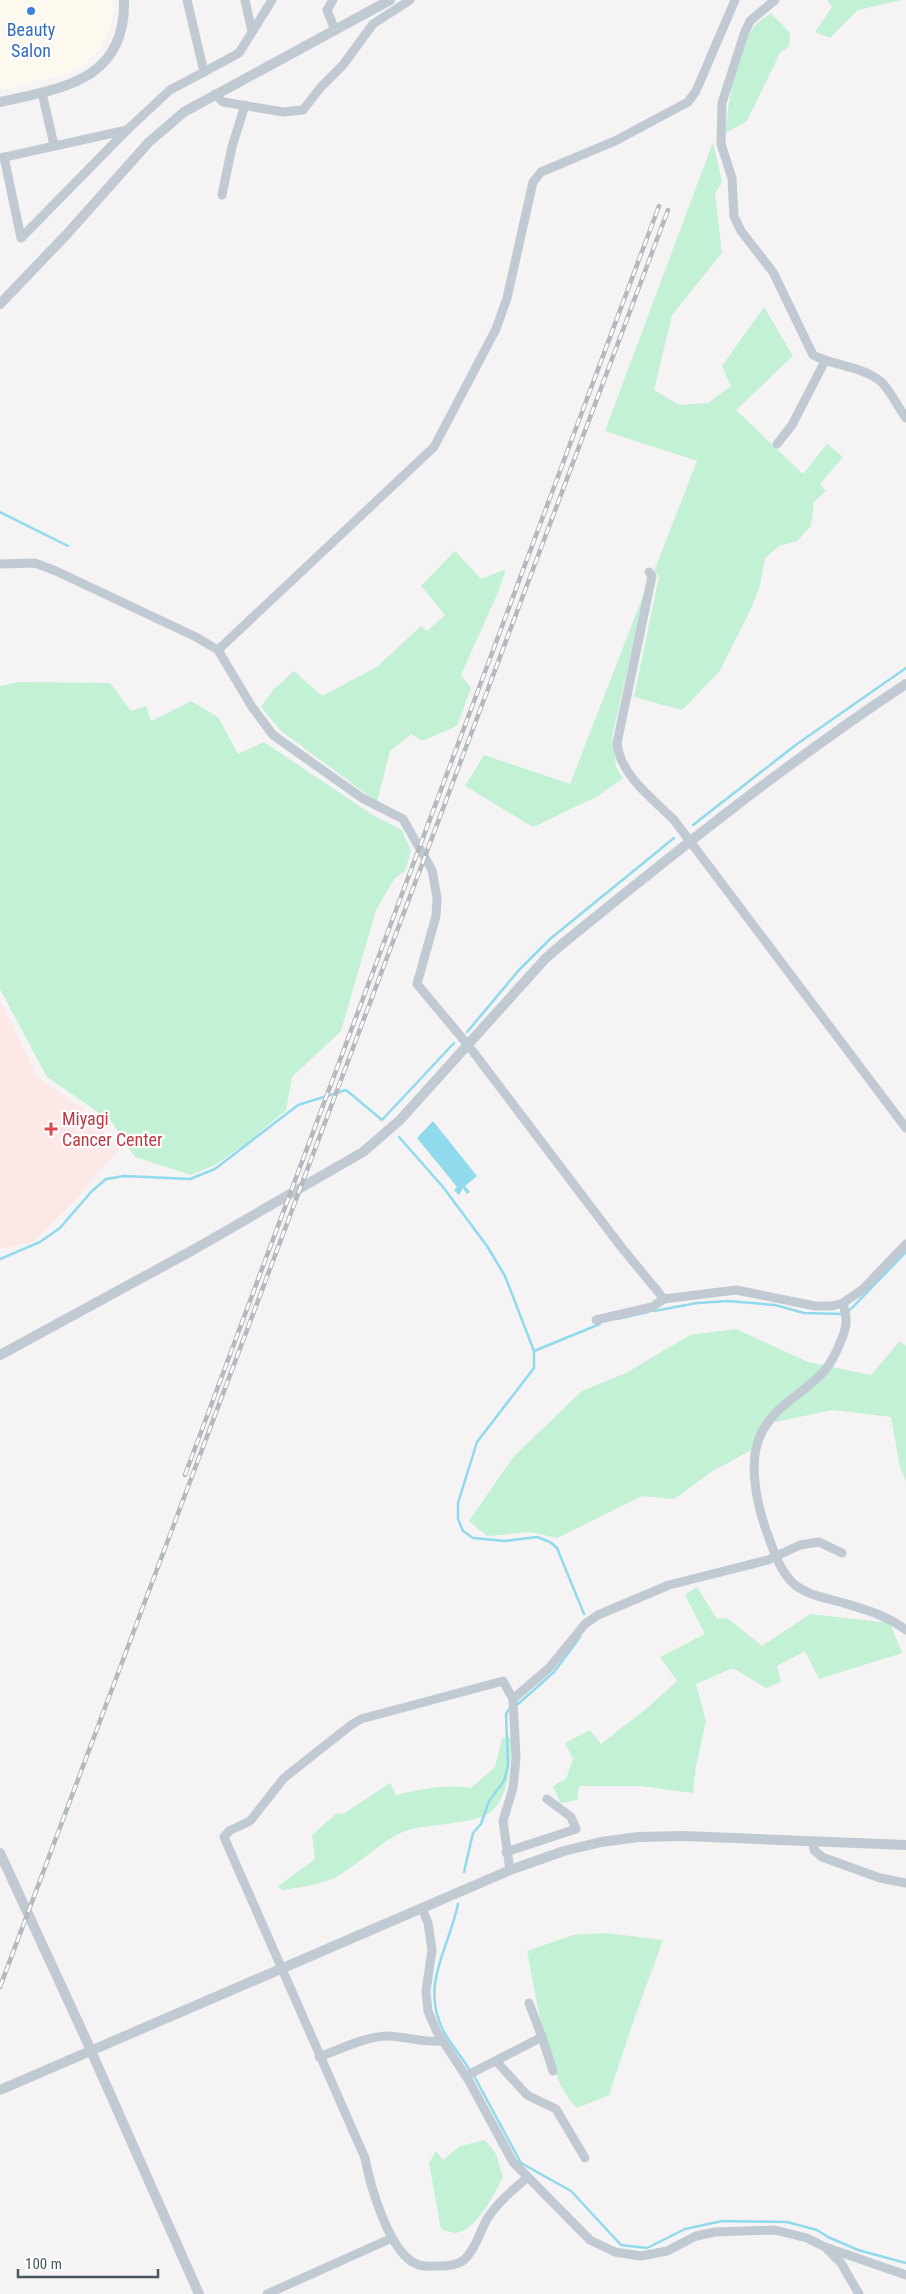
<svg xmlns="http://www.w3.org/2000/svg" width="906" height="2294" font-family="'Roboto Condensed',sans-serif">
	<rect width="100%" height="100%" fill="#f5f3f3"/>
	<path fill="#fdf9ef" d="M 0,0 L 113,0 L 114,8 L 110,29 L 100,49 L 84,64 L 69,73 L 0,90 Z"/>
	<path fill="#fce8e6" d="M 0,1001 L 38,1078 L 84,1110 L 119,1149 L 76,1199 L 33,1242 L 0,1249 Z"/>
	<g fill="#c3f1d5">
		<path d="M 827,0 L 902,0 L 858,10 L 830,38 L 815,32 L 832,7 Z"/>
		<path d="M 771,13 L 790,33 L 789,46 L 780,53 L 747,121 L 726,133 C 727,103 736,53 753,28 C 757,22 766,17 771,13 Z"/>
		<path d="M 713,142 L 722,182 L 715,194 L 722,253 L 672,315 L 654,390 L 679,405 L 708,403 L 731,386 L 722,366 L 764,307 L 793,356 L 736,410 L 803,474 L 827,444 L 843,457 L 820,484 L 826,491 L 814,502 L 811,526 L 797,541 L 779,546 L 765,558 L 760,586 L 751,609 L 719,672 L 682,710 L 634,697 L 659,576 L 654,571 L 697,461 L 605,431 Z"/>
		<path d="M 455,551 L 481,579 L 506,569 L 499,590 L 461,675 L 471,688 L 457,726 L 422,741 L 411,734 L 390,751 L 377,802 L 281,731 L 261,707 L 273,690 L 294,671 L 322,696 L 377,667 L 421,626 L 427,631 L 445,615 L 421,586 Z"/>
		<path d="M 646,588 L 612,737 L 616,767 L 623,778 L 598,796 L 533,827 L 465,786 L 484,755 L 570,784 Z"/>
		<path d="M 20,682 L 110,683 L 131,711 L 146,706 L 151,721 L 191,701 L 218,717 L 238,754 L 264,742 L 371,814 L 402,830 L 411,851 L 405,871 L 394,879 L 376,910 L 341,1031 L 292,1077 L 286,1110 L 249,1141 L 215,1165 L 191,1175 L 135,1157 L 111,1121 L 47,1077 L 0,989 L 0,686 Z"/>
		<path d="M 736,1329 L 808,1362 L 871,1375 L 900,1341 L 906,1346 L 906,1481 L 900,1467 L 891,1417 L 833,1410 L 770,1423 L 761,1445 L 711,1472 L 674,1499 L 642,1496 L 557,1538 L 531,1532 L 487,1536 L 469,1521 L 514,1456 L 582,1391 L 626,1373 L 690,1335 Z"/>
		<path d="M 697,1587 L 717,1619 L 727,1618 L 762,1646 L 810,1614 L 890,1623 L 902,1653 L 819,1679 L 805,1651 L 777,1666 L 781,1682 L 766,1688 L 733,1668 L 696,1684 L 706,1721 L 696,1766 L 693,1793 L 640,1786 L 579,1786 L 577,1800 L 560,1803 L 553,1786 L 566,1779 L 573,1759 L 565,1743 L 590,1730 L 601,1744 L 646,1709 L 677,1681 L 660,1657 L 705,1634 L 685,1595 Z"/>
		<path d="M 511,1737 C 511,1759 510,1793 493,1810 C 480,1824 428,1824 408,1830 C 386,1837 359,1864 338,1876 C 321,1885 302,1887 282,1890 L 278,1886 L 315,1859 L 312,1835 L 337,1813 L 343,1814 L 390,1783 L 396,1795 C 420,1789 447,1784 471,1788 L 495,1767 L 502,1738 Z"/>
		<path d="M 606,1933 L 663,1940 L 637,2011 L 609,2095 L 577,2108 C 546,2079 536,1993 527,1951 L 573,1935 Z"/>
		<path d="M 485,2140 L 496,2154 L 503,2177 C 494,2194 477,2230 456,2233 C 452,2233 445,2230 441,2229 L 429,2163 L 436,2151 L 443,2160 L 460,2146 Z"/>
	</g>
	<path fill="#90daee" d="M 433,1121 L 477,1176 L 465,1186 L 470,1192 L 467,1194 L 463,1188 L 459,1195 L 454,1190 L 457,1187 L 417,1138 Z"/>
	<g fill="none" stroke-linecap="round" stroke-linejoin="round">
		<g stroke="#90daee" stroke-width="2.5">
			<path d="M 0,512 L 68,546"/>
			<path d="M 693,825 L 797,744 L 906,668"/>
			<path d="M 467,1032 L 519,970 L 550,939 L 674,838"/>
			<path d="M 399,1137 L 443,1187 L 487,1246 L 505,1276 L 534,1351 L 534,1368 L 477,1442 L 458,1503 L 458,1519 L 463,1531 L 473,1538 L 505,1541 L 537,1537 L 550,1542 L 557,1548 L 584,1614"/>
			<path d="M 0,1259 L 40,1242 L 60,1228 L 91,1192 L 106,1179 L 124,1176 L 190,1179 L 215,1169 L 298,1105 L 346,1090 L 382,1120 L 454,1043"/>
			<path d="M 654,1311 L 697,1303 L 728,1301 L 775,1305 L 804,1313 L 843,1314"/>
			<path d="M 848,1312 L 906,1252"/>
			<path d="M 617,1319 L 648,1312"/>
			<path d="M 534,1351 L 600,1324"/>
			<path d="M 518,1704 L 554,1672 L 580,1637"/>
			<path d="M 464,1872 L 473,1833 L 481,1824 L 489,1801 L 504,1781 L 508,1765 L 506,1714 L 510,1708"/>
			<path d="M 458,1904 C 449,1949 420,1984 443,2030 C 450,2044 461,2055 469,2069"/>
			<path d="M 474,2076 L 521,2163 L 571,2191 L 621,2245 L 647,2248 L 685,2229 L 722,2221 L 787,2222 L 817,2230 L 828,2237 L 858,2250 L 906,2263"/>
		</g>
		<g stroke="#c1cad2" stroke-width="9">
			<path d="M 245,0 L 252,32"/>
			<path d="M 333,0 L 327,10 L 335,30"/>
			<path d="M 775,0 L 750,21 L 744,34 L 722,103 L 721,144 L 732,178 L 734,216 L 741,231 L 773,272 L 813,355 C 834,366 860,366 879,380 C 888,386 899,409 906,418"/>
			<path d="M 204,72 L 239,53 L 272,0"/>
			<path d="M 42,93 L 54,145"/>
			<path d="M 215,94 L 223,102 L 283,112 L 303,110 L 321,87 L 343,65 L 373,24 L 410,0"/>
			<path d="M 4,157 L 21,238 L 127,130"/>
			<path d="M 0,158 L 127,130 L 170,90 L 204,72 L 187,0"/>
			<path d="M 222,195 L 232,147 L 245,105"/>
			<path d="M 777,444 L 792,425 L 825,361"/>
			<path d="M 0,564 L 35,563 L 56,571 L 196,637 L 218,650 L 252,707 L 273,735 L 362,798 L 403,819 L 432,870 L 437,898 L 436,916 L 417,984 L 468,1045 L 622,1248 L 664,1299 L 736,1290 L 815,1306 L 832,1306 L 843,1303 L 863,1289 L 906,1244"/>
			<path d="M 649,572 L 652,576 L 617,743 C 620,775 652,798 674,820 L 906,1128"/>
			<path d="M 218,650 L 434,447 L 496,329 L 507,298 L 533,182 L 541,172 L 615,141 L 688,102 L 696,91 L 735,0"/>
			<path d="M 843,1303 C 848,1321 847,1327 840,1343 C 836,1353 832,1362 825,1370 C 805,1394 776,1403 761,1434 C 748,1460 756,1500 765,1527 C 772,1546 779,1571 794,1584 C 807,1595 825,1598 840,1602 C 864,1609 886,1615 906,1630"/>
			<path d="M 596,1320 L 652,1307 L 664,1299"/>
			<path d="M 513,1699 L 549,1668 L 585,1624 L 598,1615 L 669,1585 L 768,1560 L 800,1545 L 819,1542 L 842,1553"/>
			<path d="M 813,1841 L 814,1850 L 822,1857 L 880,1878 L 906,1883"/>
			<path d="M 506,1852 L 576,1829 L 571,1817 L 547,1799"/>
			<path d="M 510,1870 L 503,1821 L 513,1788 L 516,1758 L 513,1699 L 503,1681 L 361,1719 L 351,1725 L 284,1778 L 250,1821 L 229,1831 L 224,1837 L 365,2158 C 370,2185 387,2244 411,2261 C 418,2266 427,2267 436,2266 C 446,2266 457,2266 465,2259 C 476,2248 480,2232 487,2219 C 497,2203 512,2190 527,2178"/>
			<path d="M 422,1908 L 428,1923 L 432,1950 L 426,1991 L 428,2011 L 437,2032 L 469,2081 L 513,2162 L 590,2240 L 615,2252 L 641,2256 L 667,2251 L 696,2236 L 715,2232 L 775,2230 L 807,2238 L 825,2247 L 906,2275"/>
			<path d="M 542,2037 L 553,2071"/>
			<path d="M 319,2057 C 338,2050 367,2036 387,2036 C 406,2036 421,2043 442,2041"/>
			<path d="M 496,2061 L 527,2095 L 556,2109 L 585,2158"/>
			<path d="M 466,2076 L 542,2037 L 529,2003"/>
			<path d="M 827,2249 L 841,2263 L 859,2294"/>
			<path d="M 267,2294 L 392,2238"/>
		</g>
		<g stroke="#c1cad2" stroke-width="10">
			<path d="M 0,102 C 62,88 126,81 124,0"/>
			<path d="M 0,304 L 67,234 L 149,142 L 184,112 L 390,0"/>
			<path d="M 0,1355 L 193,1250 L 363,1152 L 400,1120 L 545,959 L 561,945 C 673,854 786,763 906,684"/>
			<path d="M 0,1853 L 84,2035 L 199,2294"/>
			<path d="M 0,2090 L 510,1870 L 564,1851 L 601,1842 L 638,1837 L 684,1836 L 906,1845"/>
		</g>
		<defs>
			<g id="rail">
				<path d="M 185,1475 L 659,206"/>
				<path d="M 0,1987 L 668,210"/>
			</g>
		</defs>
		<use href="#rail" stroke="#b5b8bd" stroke-width="4.5"/>
		<use href="#rail" stroke="#fff" stroke-width="2.5" stroke-dasharray="8" stroke-linecap="butt"/>
	</g>
	<circle fill="#3f7fe0" stroke="#fff" stroke-width="2" cx="31" cy="11" r="5"/>
	<path fill="#e0444e" stroke="#fff" stroke-width="2" d="M48.5 1121.5h5v5h5v5h-5v5h-5v-5h-5v-5h5z"/>
	<g text-anchor="middle" stroke-width="4.5" stroke-linejoin="round" paint-order="stroke">
		<g font-size="18" fill="#366cbe" stroke="#fff">
			<text x="31" y="36">Beauty<tspan x="31" dy="21">Salon</tspan></text>
		</g>
		<g font-size="18" fill="#be3a42" stroke="#fff" text-anchor="start">
			<text x="62" y="1125">Miyagi<tspan x="62" dy="21">Cancer Center</tspan></text>
		</g>
	</g>
	<path d="M18 2269v8h140v-8" fill="none" stroke="#4a5661" stroke-width="2.5"/>
	<text x="25" y="2269" font-size="15" fill="#4a5661" stroke="#ffffff" stroke-width="4" paint-order="stroke">100 m</text>
</svg>
